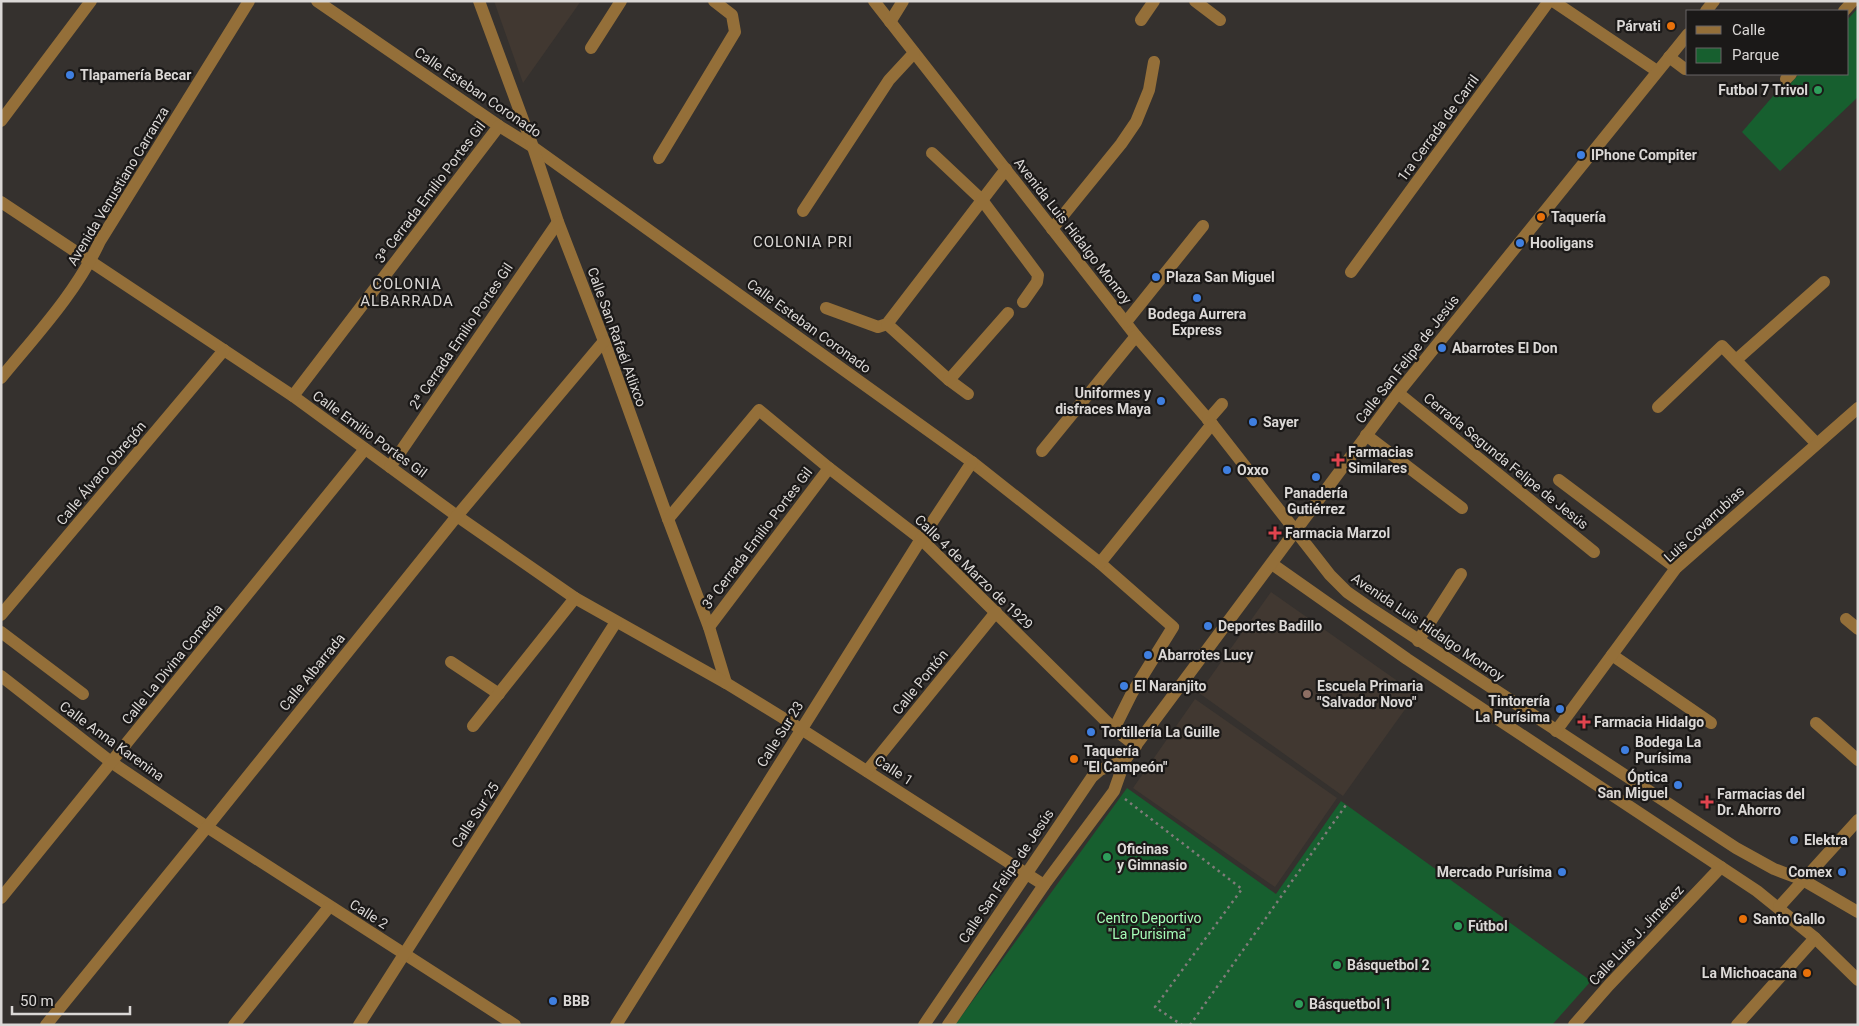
<svg xmlns="http://www.w3.org/2000/svg" width="1859" height="1026" font-family="Roboto,sans-serif">
	<rect width="100%" height="100%" fill="#35312e"/>
	<g fill="#413831">
		<path d="M 494,1 L 581,1 L 523,83 Z"/>
		<path d="M 1271,592 L 1416,694 L 1343,796 L 1199,693 Z"/>
		<path d="M 1195,699 L 1337,798 L 1275,887 L 1133,788 Z"/>
	</g>
	<g fill="#175f2f">
		<path d="M 1858,8 L 1858,97 L 1780,171 L 1742,132 L 1787,80 L 1791,83 L 1799,74 L 1848,74 L 1848,19 Z"/>
		<path d="M 1127,788 L 1276,894 L 1341,801 L 1591,981 L 1552,1025 L 955,1025 Z"/>
	</g>
	<g fill="none" stroke-linecap="round" stroke-linejoin="round">
		<g stroke="#807c7a" stroke-width="2.5" stroke-dasharray="2.5 4" stroke-linecap="butt">
			<path d="M 1125,799 L 1242,889 L 1155,1007 L 1182,1025"/>
			<path d="M 1190,1025 L 1346,805"/>
		</g>
		<g stroke="#946f39" stroke-width="12">
			<path d="M 317,1 L 499,126 L 533,147 L 972,462 L 1100,563 L 1173,627 L 1132,693 L 1114,729"/>
			<path d="M 479,1 L 533,147 L 558,222 L 604,341 L 668,519 L 709,627 L 726,683"/>
			<path d="M 874,1 L 1136,336 L 1212,424 L 1330,575 L 1347,592 L 1367,606 L 1736,848 L 1774,869 L 1803,880 L 1858,912"/>
			<path d="M 1195,1 L 1220,20"/>
			<path d="M 1553,1 L 1657,71"/>
			<path d="M 1706,11 L 1714,1"/>
			<path d="M 1844,11 L 1853,1"/>
			<path d="M 1141,20 L 1154,1"/>
			<path d="M 890,22 L 903,1"/>
			<path d="M 591,48 L 621,1"/>
			<path d="M 1669,57 L 1685,69"/>
			<path d="M 1786,79 L 1791,74"/>
			<path d="M 1,121 L 91,1"/>
			<path d="M 932,153 L 982,200 L 1038,275 L 1037,282 L 1023,302"/>
			<path d="M 659,158 L 735,32 L 732,15 L 714,1"/>
			<path d="M 1,202 L 293,396 L 457,516 L 575,598 L 726,683 L 801,729 L 1044,885"/>
			<path d="M 803,211 L 889,80 L 914,53"/>
			<path d="M 1052,229 L 1121,144 L 1136,122 L 1149,90 L 1154,62"/>
			<path d="M 1351,272 L 1549,1"/>
			<path d="M 826,308 L 878,327 L 887,324 L 1006,169"/>
			<path d="M 1126,322 L 1203,226"/>
			<path d="M 887,324 L 949,380 L 968,394"/>
			<path d="M 1736,360 L 1824,282"/>
			<path d="M 1,378 C 37,334 76,293 100,241 L 249,1"/>
			<path d="M 949,380 L 1008,313"/>
			<path d="M 1398,393 L 1594,552"/>
			<path d="M 293,396 L 499,126"/>
			<path d="M 1658,407 L 1722,346 L 1816,443"/>
			<path d="M 1208,420 L 1222,404"/>
			<path d="M 1366,435 L 1462,508"/>
			<path d="M 1042,451 L 1136,336"/>
			<path d="M 390,467 L 558,222"/>
			<path d="M 1559,480 L 1676,568"/>
			<path d="M 668,519 L 759,410 L 829,468 L 921,539 L 1114,729 L 1136,746"/>
			<path d="M 1100,563 L 1212,424"/>
			<path d="M 1272,564 L 1407,659 L 1757,891 L 1815,938 L 1858,980"/>
			<path d="M 1,615 L 224,350"/>
			<path d="M 1846,619 L 1858,629"/>
			<path d="M 709,627 L 829,468"/>
			<path d="M 1,632 L 83,694"/>
			<path d="M 1418,641 L 1461,574"/>
			<path d="M 1612,655 L 1711,723"/>
			<path d="M 451,662 L 499,694"/>
			<path d="M 1,676 L 111,762 L 207,827 L 515,1025"/>
			<path d="M 1816,723 L 1858,760"/>
			<path d="M 473,726 L 575,598"/>
			<path d="M 1556,731 L 1676,568 L 1858,408"/>
			<path d="M 867,771 L 996,612"/>
			<path d="M 1,898 L 365,449"/>
			<path d="M 1779,907 L 1858,820"/>
			<path d="M 46,1025 L 207,827 L 457,516 L 604,341"/>
			<path d="M 234,1025 L 329,907"/>
			<path d="M 359,1025 L 616,622"/>
			<path d="M 616,1025 L 921,539 L 972,462"/>
			<path d="M 924,1025 L 1092,777 L 1100,770 L 1125,760"/>
			<path d="M 948,1025 L 1044,885 L 1114,791 L 1125,760 L 1398,393 L 1688,34"/>
			<path d="M 1574,1025 L 1609,985 L 1721,867"/>
			<path d="M 1737,1025 L 1815,938"/>
		</g>
	</g>
	<g fill="#e8710a" stroke="#1b1918" stroke-width="2">
		<circle cx="1671" cy="26" r="5"/>
		<circle cx="1541" cy="217" r="5"/>
		<circle cx="1074" cy="759" r="5"/>
		<circle cx="1743" cy="919" r="5"/>
		<circle cx="1807" cy="973" r="5"/>
	</g>
	<g fill="#3f7fe0" stroke="#1b1918" stroke-width="2">
		<circle cx="70" cy="75" r="5"/>
		<circle cx="1581" cy="155" r="5"/>
		<circle cx="1520" cy="243" r="5"/>
		<circle cx="1156" cy="277" r="5"/>
		<circle cx="1197" cy="298" r="5"/>
		<circle cx="1442" cy="348" r="5"/>
		<circle cx="1161" cy="401" r="5"/>
		<circle cx="1253" cy="422" r="5"/>
		<circle cx="1227" cy="470" r="5"/>
		<circle cx="1316" cy="477" r="5"/>
		<circle cx="1208" cy="626" r="5"/>
		<circle cx="1148" cy="655" r="5"/>
		<circle cx="1124" cy="686" r="5"/>
		<circle cx="1560" cy="709" r="5"/>
		<circle cx="1091" cy="732" r="5"/>
		<circle cx="1625" cy="750" r="5"/>
		<circle cx="1678" cy="785" r="5"/>
		<circle cx="1794" cy="840" r="5"/>
		<circle cx="1562" cy="872" r="5"/>
		<circle cx="1842" cy="872" r="5"/>
		<circle cx="553" cy="1001" r="5"/>
	</g>
	<g fill="#2e9e5b" stroke="#1b1918" stroke-width="2">
		<circle cx="1818" cy="90" r="5"/>
		<circle cx="1107" cy="857" r="5"/>
		<circle cx="1458" cy="926" r="5"/>
		<circle cx="1337" cy="965" r="5"/>
		<circle cx="1299" cy="1004" r="5"/>
	</g>
	<g fill="#e0444e" stroke="#1b1918" stroke-width="2">
		<path d="M1335.5 452.5h5v5h5v5h-5v5h-5v-5h-5v-5h5z"/>
		<path d="M1272.5 525.5h5v5h5v5h-5v5h-5v-5h-5v-5h5z"/>
		<path d="M1581.5 714.5h5v5h5v5h-5v5h-5v-5h-5v-5h5z"/>
		<path d="M1704.5 794.5h5v5h5v5h-5v5h-5v-5h-5v-5h5z"/>
	</g>
	<circle fill="#8d6e63" stroke="#1b1918" stroke-width="2" cx="1307" cy="694" r="5"/>
	<g text-anchor="middle" stroke-width="4.5" stroke-linejoin="round" paint-order="stroke">
		<g font-size="14" font-weight="bold" fill="#dbd8d6" stroke="#1b1918" text-anchor="start">
			<text x="1661" y="31" text-anchor="end">Párvati</text>
			<text x="80" y="80">Tlapamería Becar</text>
			<text x="1808" y="95" text-anchor="end">Futbol 7 Trivol</text>
			<text x="1591" y="160">IPhone Compiter</text>
			<text x="1551" y="222">Taquería</text>
			<text x="1530" y="248">Hooligans</text>
			<text x="1166" y="282">Plaza San Miguel</text>
			<text x="1197" y="319" text-anchor="middle">Bodega Aurrera<tspan x="1197" dy="16">Express</tspan></text>
			<text x="1452" y="353">Abarrotes El Don</text>
			<text x="1151" y="398" text-anchor="end">Uniformes y<tspan x="1151" dy="16">disfraces Maya</tspan></text>
			<text x="1263" y="427">Sayer</text>
			<text x="1348" y="457">Farmacias<tspan x="1348" dy="16">Similares</tspan></text>
			<text x="1237" y="475">Oxxo</text>
			<text x="1316" y="498" text-anchor="middle">Panadería<tspan x="1316" dy="16">Gutiérrez</tspan></text>
			<text x="1285" y="538">Farmacia Marzol</text>
			<text x="1218" y="631">Deportes Badillo</text>
			<text x="1158" y="660">Abarrotes Lucy</text>
			<text x="1134" y="691">El Naranjito</text>
			<text x="1317" y="691">Escuela Primaria<tspan x="1317" dy="16">"Salvador Novo"</tspan></text>
			<text x="1550" y="706" text-anchor="end">Tintorería<tspan x="1550" dy="16">La Purísima</tspan></text>
			<text x="1594" y="727">Farmacia Hidalgo</text>
			<text x="1101" y="737">Tortillería La Guille</text>
			<text x="1635" y="747">Bodega La<tspan x="1635" dy="16">Purísima</tspan></text>
			<text x="1084" y="756">Taquería<tspan x="1084" dy="16">"El Campeón"</tspan></text>
			<text x="1668" y="782" text-anchor="end">Óptica<tspan x="1668" dy="16">San Miguel</tspan></text>
			<text x="1717" y="799">Farmacias del<tspan x="1717" dy="16">Dr. Ahorro</tspan></text>
			<text x="1804" y="845">Elektra</text>
			<text x="1117" y="854">Oficinas<tspan x="1117" dy="16">y Gimnasio</tspan></text>
			<text x="1552" y="877" text-anchor="end">Mercado Purísima</text>
			<text x="1832" y="877" text-anchor="end">Comex</text>
			<text x="1753" y="924">Santo Gallo</text>
			<text x="1468" y="931">Fútbol</text>
			<text x="1347" y="970">Básquetbol 2</text>
			<text x="1797" y="978" text-anchor="end">La Michoacana</text>
			<text x="563" y="1006">BBB</text>
			<text x="1309" y="1009">Básquetbol 1</text>
		</g>
		<g font-size="14" fill="#dbd8d6" stroke="#1b1918">
			<text transform="translate(478 92) rotate(34)" y="5">Calle Esteban Coronado</text>
			<text transform="translate(1438 128) rotate(-54)" y="5">1ra Cerrada de Carril</text>
			<text transform="translate(118 186) rotate(-59)" y="5">Avenida Venustiano Carranza</text>
			<text transform="translate(430 192) rotate(-53)" y="5">3ª Cerrada Emilio Portes Gil</text>
			<text transform="translate(1073 231) rotate(52)" y="5">Avenida Luis Hidalgo Monroy</text>
			<text transform="translate(809 326) rotate(36)" y="5">Calle Esteban Coronado</text>
			<text transform="translate(461 336) rotate(-56)" y="5">2ª Cerrada Emilio Portes Gil</text>
			<text transform="translate(617 337) rotate(70)" y="5">Calle San Rafaél Atlixco</text>
			<text transform="translate(1407 359) rotate(-52)" y="5">Calle San Felipe de Jesús</text>
			<text transform="translate(370 434) rotate(36)" y="5">Calle Emilio Portes Gil</text>
			<text transform="translate(1506 461) rotate(39)" y="5">Cerrada Segunda Felipe de Jesús</text>
			<text transform="translate(101 473) rotate(-50)" y="5">Calle Álvaro Obregón</text>
			<text transform="translate(1704 524) rotate(-43)" y="5">Luis Covarrubias</text>
			<text transform="translate(757 538) rotate(-53)" y="5">3ª Cerrada Emilio Portes Gil</text>
			<text transform="translate(974 572) rotate(44)" y="5">Calle 4 de Marzo de 1929</text>
			<text transform="translate(1428 627) rotate(34)" y="5">Avenida Luis Hidalgo Monroy</text>
			<text transform="translate(172 664) rotate(-51)" y="5">Calle La Divina Comedia</text>
			<text transform="translate(312 672) rotate(-51)" y="5">Calle Albarrada</text>
			<text transform="translate(920 682) rotate(-51)" y="5">Calle Pontón</text>
			<text transform="translate(780 734) rotate(-58)" y="5">Calle Sur 23</text>
			<text transform="translate(112 741) rotate(36)" y="5">Calle Anna Karenina</text>
			<text transform="translate(894 770) rotate(33)" y="5">Calle 1</text>
			<text transform="translate(475 815) rotate(-57)" y="5">Calle Sur 25</text>
			<text transform="translate(1006 876) rotate(-56)" y="5">Calle San Felipe de Jesús</text>
			<text transform="translate(369 914) rotate(32)" y="5">Calle 2</text>
			<text transform="translate(1636 935) rotate(-47)" y="5">Calle Luis J. Jiménez</text>
		</g>
		<g font-size="14" fill="#a5fcb7" stroke="#1b1918">
			<text x="1149" y="923">Centro Deportivo<tspan x="1149" dy="16">"La Purisima"</tspan></text>
		</g>
		<g font-size="15" letter-spacing="1" fill="#dbd8d6" stroke="#1b1918">
			<text x="803" y="247">COLONIA PRI</text>
			<text x="407" y="289">COLONIA<tspan x="407" dy="17">ALBARRADA</tspan></text>
		</g>
	</g>
	<rect width="1859" height="1026" fill="none" stroke="#dbd8d6" stroke-width="5"/>
	<rect x="1686" y="10" width="162" height="65" fill="#1b1918" stroke="#686564"/>
	<rect x="1696" y="26" width="25" height="8" fill="#946f39" stroke="#686564"/>
	<text x="1732" y="35" font-size="15" fill="#dbd8d6">Calle</text>
	<rect x="1696" y="48" width="25" height="15" fill="#175f2f" stroke="#686564"/>
	<text x="1732" y="60" font-size="15" fill="#dbd8d6">Parque</text>
	<path d="M12 1006v8h118v-8" fill="none" stroke="#dbd8d6" stroke-width="2.5"/>
	<text x="20" y="1006" font-size="15" fill="#dbd8d6" stroke="#1b1918" stroke-width="4" paint-order="stroke">50 m</text>
</svg>
